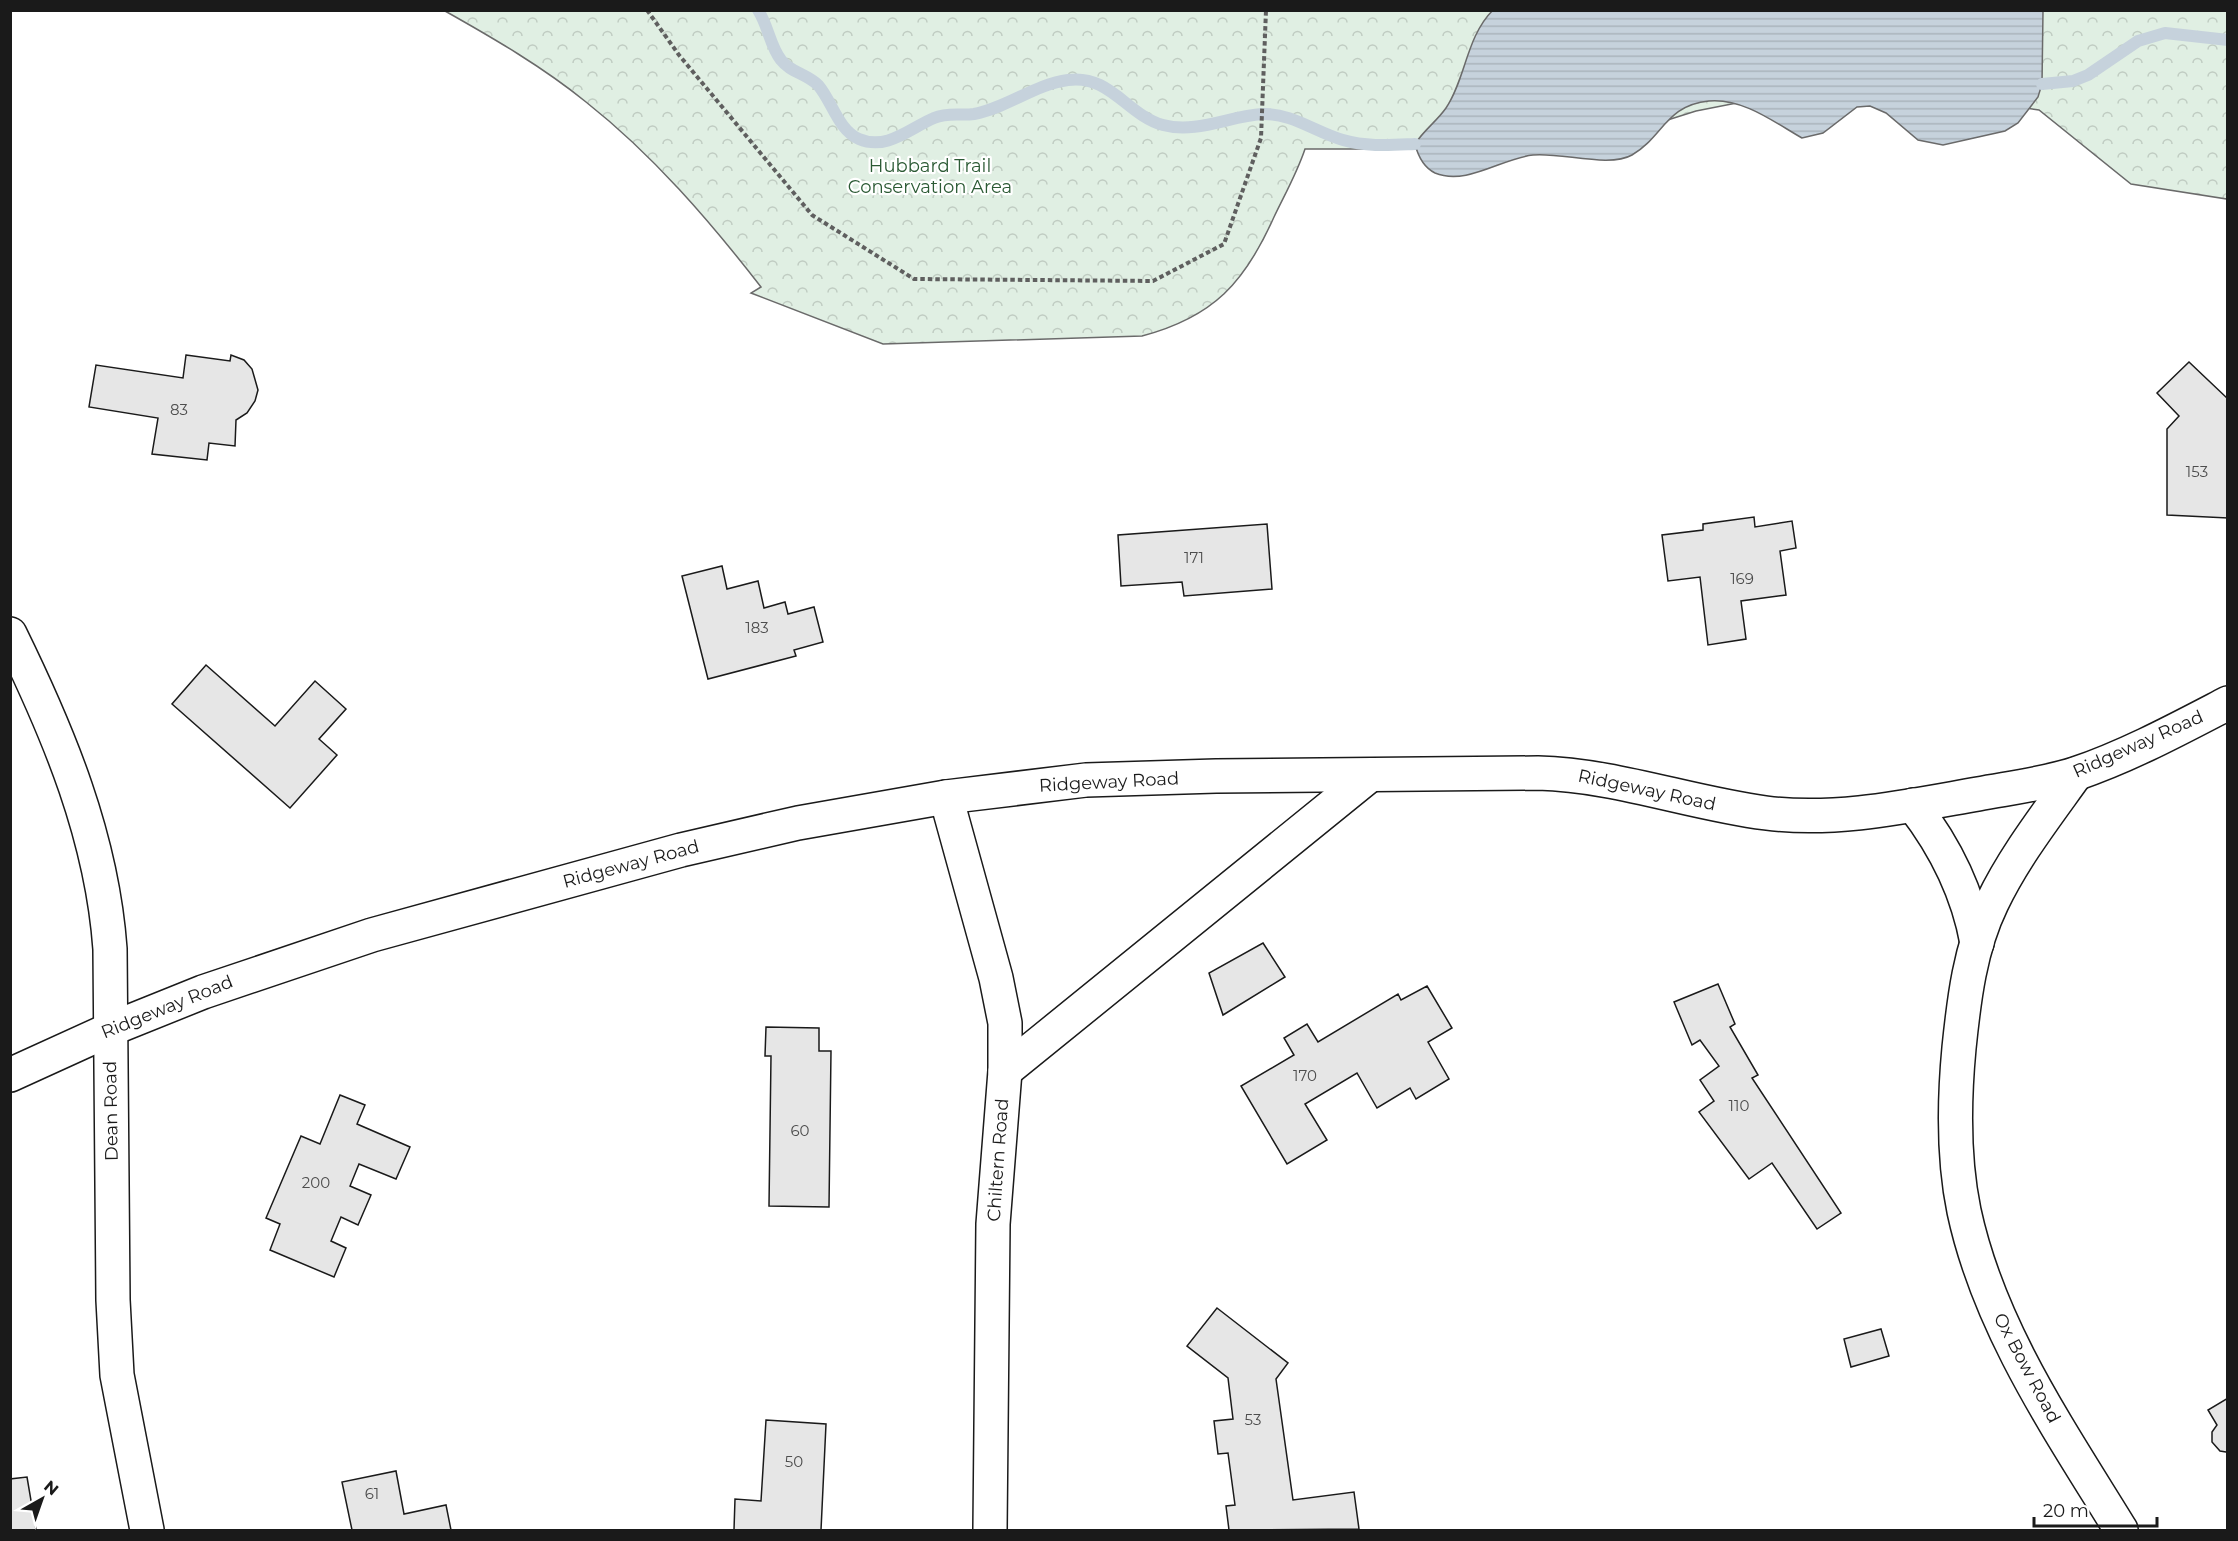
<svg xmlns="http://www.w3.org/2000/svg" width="2238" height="1541" font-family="Montserrat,sans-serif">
	<defs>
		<pattern id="park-crowns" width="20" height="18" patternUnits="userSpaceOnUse" patternTransform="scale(1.5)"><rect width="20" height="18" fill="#e0efe3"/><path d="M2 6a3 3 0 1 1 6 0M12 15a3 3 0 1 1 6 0" fill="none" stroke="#c0ccc2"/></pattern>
		<pattern id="water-rules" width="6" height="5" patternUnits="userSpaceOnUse" patternTransform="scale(1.5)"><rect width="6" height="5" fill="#c6d2dc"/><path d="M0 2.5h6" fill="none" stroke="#aab4bc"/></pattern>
	</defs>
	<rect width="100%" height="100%" fill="#fff"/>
	<path fill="url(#park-crowns)" stroke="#6a6a6a" stroke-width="1.5" d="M 445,11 L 2227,11 L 2227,199 L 2131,184 L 2039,110 L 1940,95 L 1819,87 L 1696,111 L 1576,149 L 1305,149 C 1297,173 1285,194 1274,217 C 1245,282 1214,317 1142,336 L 883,344 L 751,293 L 761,287 C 709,220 653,155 586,102 C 543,67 493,38 445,11 Z"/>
	<path fill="url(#water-rules)" stroke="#6a6a6a" stroke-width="1.5" d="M 1493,10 L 2043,11 L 2042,84 L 2038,97 L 2018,123 L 2005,131 L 1943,145 L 1918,140 L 1886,113 L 1870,106 L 1857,107 L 1823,133 L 1802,138 C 1774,122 1743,98 1709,101 C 1666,105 1663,137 1632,155 C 1609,168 1561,152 1533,155 C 1502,158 1467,186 1435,173 C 1423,167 1418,156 1415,144 C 1424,130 1437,121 1446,108 C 1466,78 1466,37 1493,10 Z"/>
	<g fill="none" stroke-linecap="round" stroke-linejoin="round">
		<g stroke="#c6d2dc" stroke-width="12">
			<path d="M 758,10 C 768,25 770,46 781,60 C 790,72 807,74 818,85 C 832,101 838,130 859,139 C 887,151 910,128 934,118 C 948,112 961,116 974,114 C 1007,108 1035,84 1068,80 C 1110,74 1127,115 1163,125 C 1196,134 1230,116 1262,114 C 1292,113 1315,132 1343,140 C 1367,147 1391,145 1415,144"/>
			<path d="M 2042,84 L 2073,81 L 2088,75 L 2138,41 L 2165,33 L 2228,40"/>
		</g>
	</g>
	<g fill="#e6e6e6" stroke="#1a1a1a" stroke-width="1.5">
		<path d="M 186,355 L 230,361 L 231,355 L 244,360 L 252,369 L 258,390 L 255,401 L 247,413 L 236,420 L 235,446 L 209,443 L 207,460 L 152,454 L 158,418 L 89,407 L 96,365 L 183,378 Z"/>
		<path d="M 2189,362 L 2228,399 L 2228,518 L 2167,515 L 2167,429 L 2179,416 L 2157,393 Z"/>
		<path d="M 1754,517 L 1755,527 L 1792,521 L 1796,548 L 1780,551 L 1786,595 L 1741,601 L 1746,639 L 1708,645 L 1700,577 L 1668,581 L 1662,535 L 1703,530 L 1703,524 Z"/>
		<path d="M 1267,524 L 1272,589 L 1184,596 L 1182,582 L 1121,586 L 1118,535 Z"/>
		<path d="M 722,566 L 727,589 L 758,581 L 764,608 L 785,602 L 788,614 L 814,607 L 823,642 L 794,650 L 796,656 L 708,679 L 682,576 Z"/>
		<path d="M 206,665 L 275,726 L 315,681 L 346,709 L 319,739 L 337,755 L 290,808 L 172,704 Z"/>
		<path d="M 1263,943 L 1285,977 L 1223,1015 L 1209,973 Z"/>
		<path d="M 1718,984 L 1735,1024 L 1730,1027 L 1758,1075 L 1752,1078 L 1841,1213 L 1817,1229 L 1772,1163 L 1749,1179 L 1699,1112 L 1714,1101 L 1700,1080 L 1719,1066 L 1700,1040 L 1692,1045 L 1674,1002 Z"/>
		<path d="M 1427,986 L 1452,1028 L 1428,1042 L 1449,1079 L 1416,1099 L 1410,1088 L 1377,1108 L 1357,1073 L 1305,1104 L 1327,1140 L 1287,1164 L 1241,1086 L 1294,1055 L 1284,1038 L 1307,1024 L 1318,1042 L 1398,994 L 1401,1000 Z"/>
		<path d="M 766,1027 L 819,1028 L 819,1051 L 831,1051 L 829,1207 L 769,1206 L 771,1056 L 765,1056 Z"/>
		<path d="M 340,1095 L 365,1105 L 357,1124 L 410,1147 L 396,1179 L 359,1164 L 350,1186 L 371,1195 L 358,1225 L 341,1217 L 331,1241 L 346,1248 L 334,1277 L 270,1250 L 280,1224 L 266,1218 L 301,1136 L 320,1144 Z"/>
		<path d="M 1217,1308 L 1288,1363 L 1276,1379 L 1293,1500 L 1354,1492 L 1359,1529 L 1229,1530 L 1226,1506 L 1235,1505 L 1228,1453 L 1218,1454 L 1214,1421 L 1233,1419 L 1228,1378 L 1187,1346 Z"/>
		<path d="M 1881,1329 L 1889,1356 L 1851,1367 L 1844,1339 Z"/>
		<path d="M 2228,1398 L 2228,1452 L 2226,1452 L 2220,1451 L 2212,1442 L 2212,1432 L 2217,1425 L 2208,1410 Z"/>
		<path d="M 766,1420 L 826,1424 L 821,1530 L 734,1530 L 735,1499 L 761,1501 Z"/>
		<path d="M 396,1471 L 404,1514 L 446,1505 L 451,1530 L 352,1530 L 342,1482 Z"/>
		<path d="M 27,1477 L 36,1530 L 10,1530 L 10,1479 Z"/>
	</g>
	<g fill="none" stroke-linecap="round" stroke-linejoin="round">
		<defs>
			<g id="minor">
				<path d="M 10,634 C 59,734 102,837 110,949 L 113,1300 L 117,1375 L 147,1530"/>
				<path d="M 2076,774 C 2046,816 2014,857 1992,903 C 1970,948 1964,999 1959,1048 C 1954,1101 1953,1158 1964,1211 C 1989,1328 2059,1429 2121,1530"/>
				<path d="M 946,797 L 996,978 L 1005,1023 L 1005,1071 L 993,1224 L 990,1530"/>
				<path d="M 1913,805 C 1944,845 1968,893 1977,943"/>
				<path d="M 1005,1071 L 1370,775"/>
				<path d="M 10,1075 L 111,1029 L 203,992 L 372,935 L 681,850 L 798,823 L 946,797 L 1086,780 L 1216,776 L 1538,773 C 1616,775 1689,803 1766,813 C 1836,822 1909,806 1978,794 C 2010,788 2044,784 2075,774 C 2128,756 2178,729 2228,703"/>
			</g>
		</defs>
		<use href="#minor" stroke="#1a1a1a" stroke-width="36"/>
		<path stroke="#5f5f5f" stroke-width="4" stroke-dasharray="4.5 3" stroke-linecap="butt" d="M 647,10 L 679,55 L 812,215 L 914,279 L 1153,281 L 1224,244 L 1261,138 L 1266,10"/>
		<use href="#minor" stroke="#fff" stroke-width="33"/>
	</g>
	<g text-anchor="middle" stroke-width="4.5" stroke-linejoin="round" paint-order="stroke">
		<g font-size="15" fill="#4d4d4d">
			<text x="179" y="415">83</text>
			<text x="2197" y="477">153</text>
			<text x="1194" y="563">171</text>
			<text x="1742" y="584">169</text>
			<text x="757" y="633">183</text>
			<text x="1305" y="1081">170</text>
			<text x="1739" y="1111">110</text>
			<text x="800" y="1136">60</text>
			<text x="316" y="1188">200</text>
			<text x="1253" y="1425">53</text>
			<text x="794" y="1467">50</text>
			<text x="372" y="1499">61</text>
		</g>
		<g font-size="18" fill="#2b5a34" stroke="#fff">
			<text x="930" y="172">Hubbard Trail<tspan x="930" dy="21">Conservation Area</tspan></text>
		</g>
		<g font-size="18" fill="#1a1a1a" stroke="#fff">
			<text transform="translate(2138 744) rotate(-24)" y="6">Ridgeway Road</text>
			<text transform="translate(1109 782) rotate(-3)" y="6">Ridgeway Road</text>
			<text transform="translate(1647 790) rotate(12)" y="6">Ridgeway Road</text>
			<text transform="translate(631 864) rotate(-15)" y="6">Ridgeway Road</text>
			<text transform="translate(167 1007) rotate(-22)" y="6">Ridgeway Road</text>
			<text transform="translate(111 1111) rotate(-91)" y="6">Dean Road</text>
			<text transform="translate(998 1160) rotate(-86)" y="6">Chiltern Road</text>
			<text transform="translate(2027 1368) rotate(62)" y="6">Ox Bow Road</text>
		</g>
	</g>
	<rect width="2238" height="1541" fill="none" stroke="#1a1a1a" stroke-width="24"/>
	<g transform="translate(42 1499) rotate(40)" stroke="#ffffff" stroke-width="4.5" paint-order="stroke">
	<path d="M0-4.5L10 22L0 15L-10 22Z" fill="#1a1a1a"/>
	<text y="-9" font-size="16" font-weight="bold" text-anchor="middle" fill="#1a1a1a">N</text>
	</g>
	<path d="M2034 1517v9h123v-9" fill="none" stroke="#1a1a1a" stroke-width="3"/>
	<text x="2043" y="1517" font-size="18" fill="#1a1a1a" stroke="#ffffff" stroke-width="4.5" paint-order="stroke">20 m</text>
</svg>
